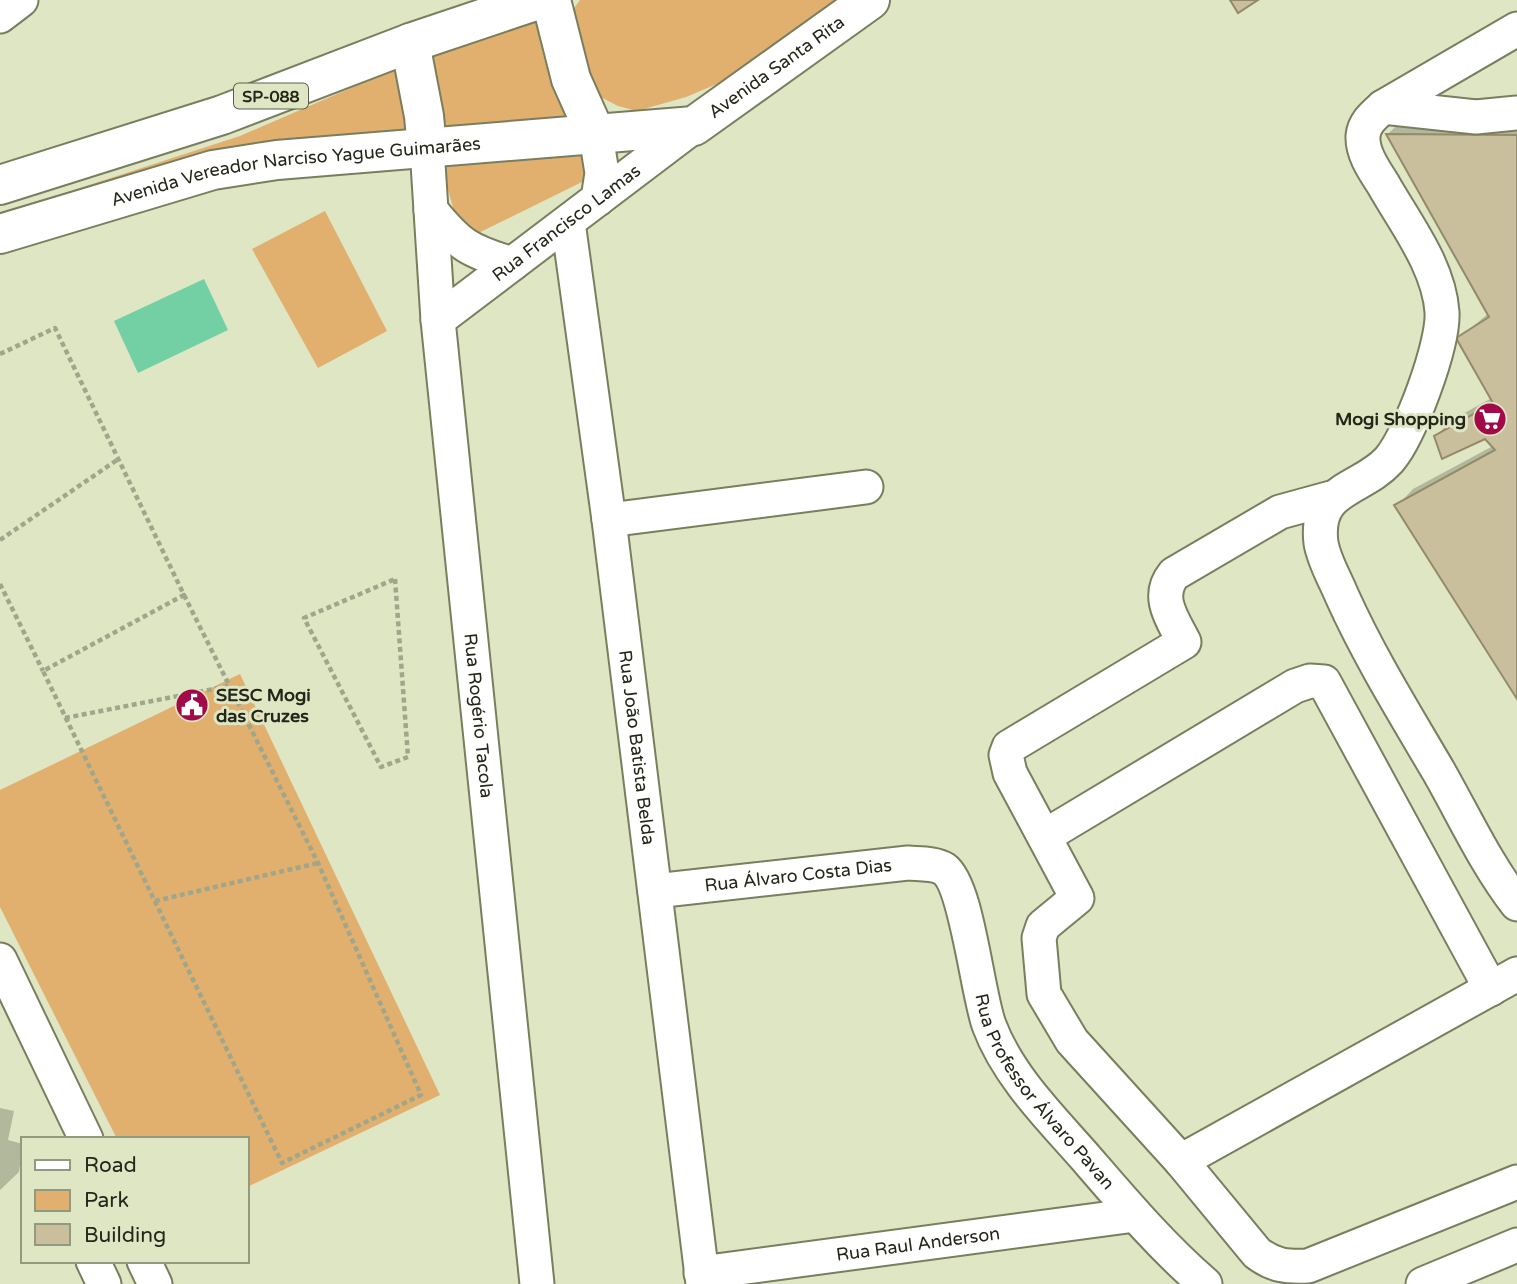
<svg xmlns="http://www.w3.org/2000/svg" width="1517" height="1284" font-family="'Varela Round',sans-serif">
	<rect width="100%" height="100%" fill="#dee6c3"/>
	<g fill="#e1af6e">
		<path d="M 580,0 L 841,0 L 724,81 L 686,97 L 637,111 L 618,106 L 591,92 L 569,15 Z"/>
		<path d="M 549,2 C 529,44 550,84 578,116 L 0,214 L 240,136 Z"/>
		<path d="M 584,144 L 584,181 L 462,241 L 440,160 Z"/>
		<path d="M 325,211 L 387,331 L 318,368 L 252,249 Z"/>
		<path d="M 240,674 L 440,1095 L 247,1187 L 247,1139 L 117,1139 L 0,907 L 0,790 Z"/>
	</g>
	<path fill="#73cfa4" d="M 204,279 L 228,330 L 138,373 L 114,321 Z"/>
	<g fill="#0003">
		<path d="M 1404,118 L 1517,119 L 1517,696 L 1397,506 L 1413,489 L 1493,446 L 1485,436 L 1436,436 L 1453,419 L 1492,398 L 1459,338 L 1489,313 L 1388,134 Z"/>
		<path d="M 0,1108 L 14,1111 L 8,1140 L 23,1144 L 19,1172 L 0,1190 Z"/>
	</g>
	<g fill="#c9bf9d" stroke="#938a6a" stroke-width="2">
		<path d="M 1230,0 L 1258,0 L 1238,13 Z"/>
		<path d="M 1386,134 L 1517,135 L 1517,699 L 1394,505 L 1495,450 L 1485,439 L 1442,459 L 1434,436 L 1493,403 L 1456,338 L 1489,317 Z"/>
	</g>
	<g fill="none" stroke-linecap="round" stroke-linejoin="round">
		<defs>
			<g id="minor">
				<path d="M 0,16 L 21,0"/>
				<path d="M 1517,29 L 1383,107 C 1374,115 1364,123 1363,136 C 1362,153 1374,170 1383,184 C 1405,223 1439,266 1442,312 C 1444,344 1410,436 1389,460 C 1361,491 1314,487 1321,543 C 1324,561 1335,579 1342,596 C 1370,658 1405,714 1439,772 C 1464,816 1486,864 1517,904"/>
				<path d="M 1383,107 L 1476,117 L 1517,113"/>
				<path d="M 596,135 L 602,173 L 598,199"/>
				<path id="s1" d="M 427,148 L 438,320 L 537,1284"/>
				<path d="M 431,210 C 459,245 469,251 512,264"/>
				<path id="s2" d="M 568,222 L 609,520 L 703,1284"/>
				<path id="s3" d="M 438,320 L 694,126"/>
				<path d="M 1331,498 L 1280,512 L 1174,574 C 1155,597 1173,620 1184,642 L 1009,747 L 1006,755 L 1010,773 L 1077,898 L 1043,926 L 1039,938 L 1044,994 L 1072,1041 L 1181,1161 L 1517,974"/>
				<path d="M 609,520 L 866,487"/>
				<path d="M 1045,836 L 1295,686 L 1310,681 L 1324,682 L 1491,989"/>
				<path id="s4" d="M 655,891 L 908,863 C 918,864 935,863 944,869 C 967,885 977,992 989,1025 C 1008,1076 1050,1117 1085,1157 C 1123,1201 1161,1246 1205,1284"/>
				<path d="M 0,960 L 86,1139"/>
				<path d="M 1181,1161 L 1257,1253 C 1274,1266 1287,1267 1308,1266 L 1517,1182"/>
				<path d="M 93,1261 L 104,1284"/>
				<path d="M 144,1261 L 155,1284"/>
				<path id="s5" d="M 701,1273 L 1135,1215"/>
				<path d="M 1423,1284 L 1517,1245"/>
			</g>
			<g id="major">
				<path d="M 551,0 L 571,79 L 596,135"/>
				<path d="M 410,43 L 424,116 L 427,148"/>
				<path d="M 0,185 L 222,115 L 410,43 L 538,0"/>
				<path id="s6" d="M 0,234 L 213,170 L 277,160 L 694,126 L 870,0"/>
			</g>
		</defs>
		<use href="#minor" stroke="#787e5e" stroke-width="37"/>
		<use href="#major" stroke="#787e5e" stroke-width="42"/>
		<g stroke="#a0a68b" stroke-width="4.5" stroke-dasharray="5 3.5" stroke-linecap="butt">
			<path d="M 0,354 L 55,328 L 184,595"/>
			<path d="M 0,540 L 117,460"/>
			<path d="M 395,579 L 408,757 L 381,767 L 304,618 Z"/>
			<path d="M 0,584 L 43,671"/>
			<path d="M 184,595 L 318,863 L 421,1095 L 282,1163 L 43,671 Z"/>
			<path d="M 65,718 L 229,686"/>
			<path d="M 155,901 L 318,863"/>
		</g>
		<use href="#minor" stroke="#fff" stroke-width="33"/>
		<use href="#major" stroke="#fff" stroke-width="38"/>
	</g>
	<defs>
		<symbol id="supermarket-disc" viewBox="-11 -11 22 22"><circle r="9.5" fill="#a10949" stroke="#dee6c3"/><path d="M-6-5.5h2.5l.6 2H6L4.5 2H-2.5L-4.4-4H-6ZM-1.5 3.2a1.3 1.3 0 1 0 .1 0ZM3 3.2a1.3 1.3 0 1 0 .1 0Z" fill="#fff"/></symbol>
		<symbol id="civic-disc" viewBox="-11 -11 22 22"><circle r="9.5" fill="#a10949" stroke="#dee6c3"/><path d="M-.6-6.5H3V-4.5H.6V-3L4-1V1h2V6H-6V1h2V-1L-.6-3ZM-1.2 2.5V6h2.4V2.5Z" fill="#fff"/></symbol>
	</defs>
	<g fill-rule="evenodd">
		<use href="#supermarket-disc" x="1471" y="400" width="38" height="38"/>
		<use href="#civic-disc" x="173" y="686" width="38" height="38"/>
	</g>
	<g text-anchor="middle" stroke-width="6" stroke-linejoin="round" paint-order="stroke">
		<rect fill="#dee6c3" stroke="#5b604c" stroke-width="2" x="234" y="83.5" width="74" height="25" rx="5"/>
		<g font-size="16" font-weight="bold" fill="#232619">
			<text x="271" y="102">SP-088</text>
		</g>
		<g font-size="18" fill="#232619" stroke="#dee6c3">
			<text dy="6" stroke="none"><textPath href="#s6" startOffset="807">Avenida Santa Rita</textPath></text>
			<text dy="6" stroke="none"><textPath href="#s6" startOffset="304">Avenida Vereador Narciso Yague Guimarães</textPath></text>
			<text dy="6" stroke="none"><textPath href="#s3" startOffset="161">Rua Francisco Lamas</textPath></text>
			<text dy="6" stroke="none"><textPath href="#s1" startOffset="570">Rua Rogério Tacola</textPath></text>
			<text dy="6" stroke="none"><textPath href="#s2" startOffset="530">Rua João Batista Belda</textPath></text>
			<text dy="6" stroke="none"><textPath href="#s4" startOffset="144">Rua Álvaro Costa Dias</textPath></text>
			<text dy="6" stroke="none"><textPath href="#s4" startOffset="541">Rua Professor Álvaro Pavan</textPath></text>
			<text dy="6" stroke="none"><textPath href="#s5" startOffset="219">Rua Raul Anderson</textPath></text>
		</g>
		<g font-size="18" font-weight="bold" fill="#232619" stroke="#dee6c3" text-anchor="end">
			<text x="1466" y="425">Mogi Shopping</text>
			<text x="216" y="701" text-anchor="start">SESC Mogi<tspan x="216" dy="21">das Cruzes</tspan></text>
		</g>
	</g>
	<rect x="21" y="1137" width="228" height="126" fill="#dee6c3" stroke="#93997f" stroke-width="2"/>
	<rect x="35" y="1160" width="35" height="10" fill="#ffffff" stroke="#93997f" stroke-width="2"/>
	<text x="84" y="1172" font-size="21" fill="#232619">Road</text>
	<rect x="35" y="1190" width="35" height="21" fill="#e1af6e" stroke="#93997f" stroke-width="2"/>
	<text x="84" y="1207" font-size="21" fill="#232619">Park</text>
	<rect x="35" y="1224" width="35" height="21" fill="#c9bf9d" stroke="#93997f" stroke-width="2"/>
	<text x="84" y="1242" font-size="21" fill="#232619">Building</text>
</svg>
